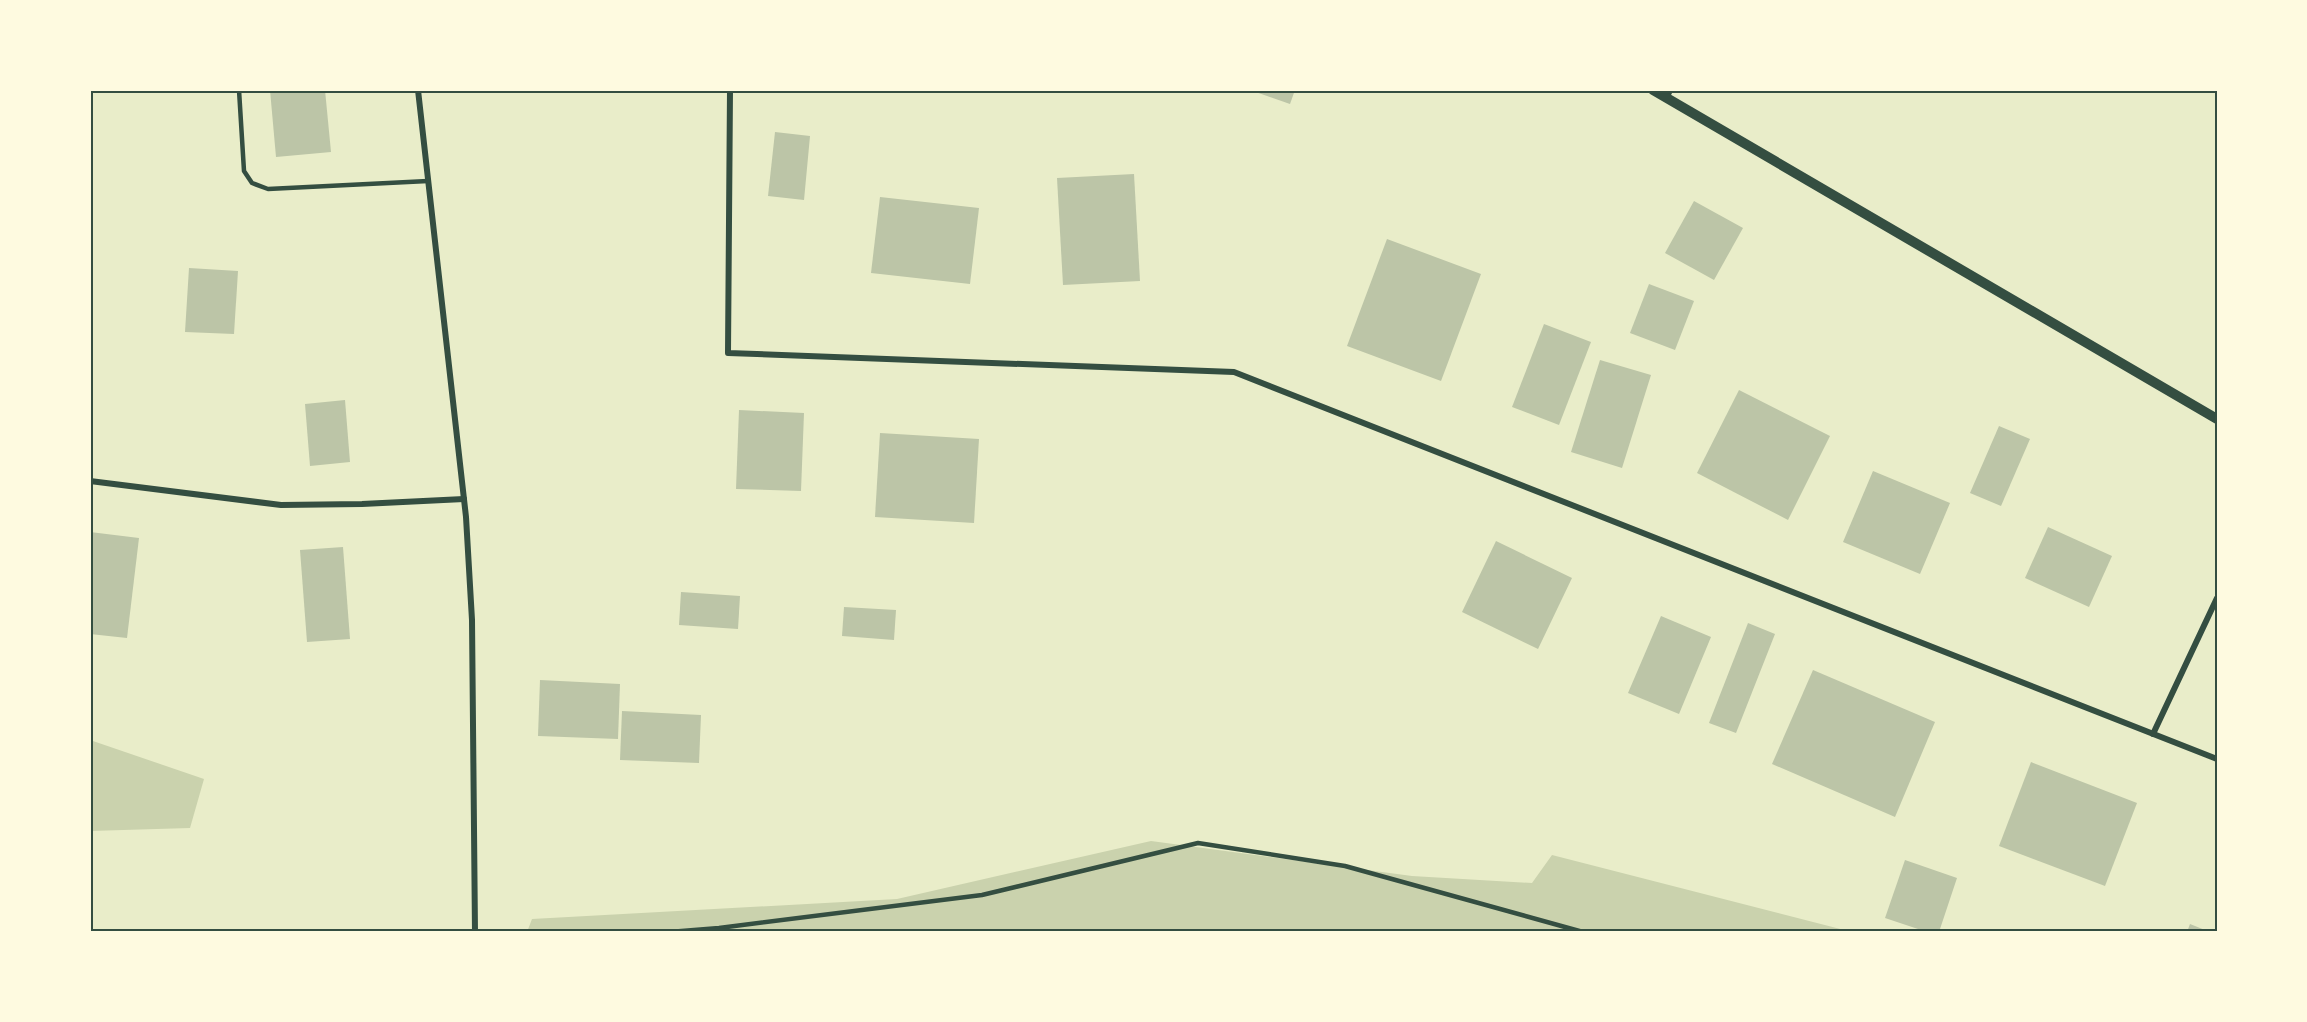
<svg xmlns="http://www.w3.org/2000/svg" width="2307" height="1022" font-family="Inter,sans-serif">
	<rect width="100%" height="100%" fill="#e9edc9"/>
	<g fill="#cad2ad">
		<path d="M 90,740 L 204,779 L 190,828 L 90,831 Z"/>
		<path d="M 1151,841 L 1412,876 L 1532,883 L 1552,855 L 1852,932 L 527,932 L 532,919 L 897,899 Z"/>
	</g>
	<g fill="#bcc5a7">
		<path d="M 270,90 L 325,90 L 331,152 L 276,157 Z"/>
		<path d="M 1250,90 L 1295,90 L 1290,104 Z"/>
		<path d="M 775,132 L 810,136 L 804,200 L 768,196 Z"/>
		<path d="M 1134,174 L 1140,281 L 1063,285 L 1057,178 Z"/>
		<path d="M 880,197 L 979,208 L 970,284 L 871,273 Z"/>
		<path d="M 1694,201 L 1743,228 L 1714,280 L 1665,253 Z"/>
		<path d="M 1387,239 L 1481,274 L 1441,381 L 1347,346 Z"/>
		<path d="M 189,268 L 238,271 L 234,334 L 185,332 Z"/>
		<path d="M 1649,284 L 1694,301 L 1675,350 L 1630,333 Z"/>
		<path d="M 1544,324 L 1591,342 L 1559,425 L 1512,407 Z"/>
		<path d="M 1600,360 L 1651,375 L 1622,468 L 1571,452 Z"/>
		<path d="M 1739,390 L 1830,436 L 1788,520 L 1697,473 Z"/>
		<path d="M 345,400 L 350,462 L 310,466 L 305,404 Z"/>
		<path d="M 739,410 L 804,413 L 801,491 L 736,489 Z"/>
		<path d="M 1999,426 L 2030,439 L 2001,506 L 1970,493 Z"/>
		<path d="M 880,433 L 979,439 L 974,523 L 875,517 Z"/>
		<path d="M 1873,471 L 1950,503 L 1920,574 L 1843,542 Z"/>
		<path d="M 2048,527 L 2112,556 L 2089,607 L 2025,578 Z"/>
		<path d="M 90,532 L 139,538 L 127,638 L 90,634 Z"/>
		<path d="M 1496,541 L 1572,578 L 1538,649 L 1462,612 Z"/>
		<path d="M 343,547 L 350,639 L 307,642 L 300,550 Z"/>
		<path d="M 681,592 L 740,596 L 738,629 L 679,625 Z"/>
		<path d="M 844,607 L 896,610 L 894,640 L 842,636 Z"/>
		<path d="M 1661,616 L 1711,637 L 1679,714 L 1628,693 Z"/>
		<path d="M 1748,623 L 1775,634 L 1736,733 L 1709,723 Z"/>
		<path d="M 1813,670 L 1935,722 L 1895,817 L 1772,764 Z"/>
		<path d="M 540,680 L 620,684 L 618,739 L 538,736 Z"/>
		<path d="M 622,711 L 701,715 L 699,763 L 620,760 Z"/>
		<path d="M 2031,762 L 2137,803 L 2105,886 L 1999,846 Z"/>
		<path d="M 1905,860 L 1957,878 L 1939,932 L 1927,932 L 1885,918 Z"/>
		<path d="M 2190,924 L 2210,932 L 2187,932 Z"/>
	</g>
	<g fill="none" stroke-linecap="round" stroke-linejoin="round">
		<g stroke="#344e41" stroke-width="4.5">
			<path d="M 239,90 L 244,171 L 252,183 L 268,189 L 428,181"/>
			<path d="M 1667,98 L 1671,90"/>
			<path d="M 669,932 L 719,928 L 982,895 L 1198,843 L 1345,866 L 1583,932"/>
		</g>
		<g stroke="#344e41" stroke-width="6">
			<path d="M 418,90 L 466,517 L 472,620 L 475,932"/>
			<path d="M 730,90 L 728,353 L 1234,372 L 2217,759"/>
			<path d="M 90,481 L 281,505 L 362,504 L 464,499"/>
			<path d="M 2153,734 L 2217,598"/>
		</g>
		<path stroke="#344e41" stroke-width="10" d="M 1653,90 L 2217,419"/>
	</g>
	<rect width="2307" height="1022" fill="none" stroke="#fefae0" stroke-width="183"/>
	<rect x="92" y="92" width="2124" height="838" fill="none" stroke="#344e41" stroke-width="2"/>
</svg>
